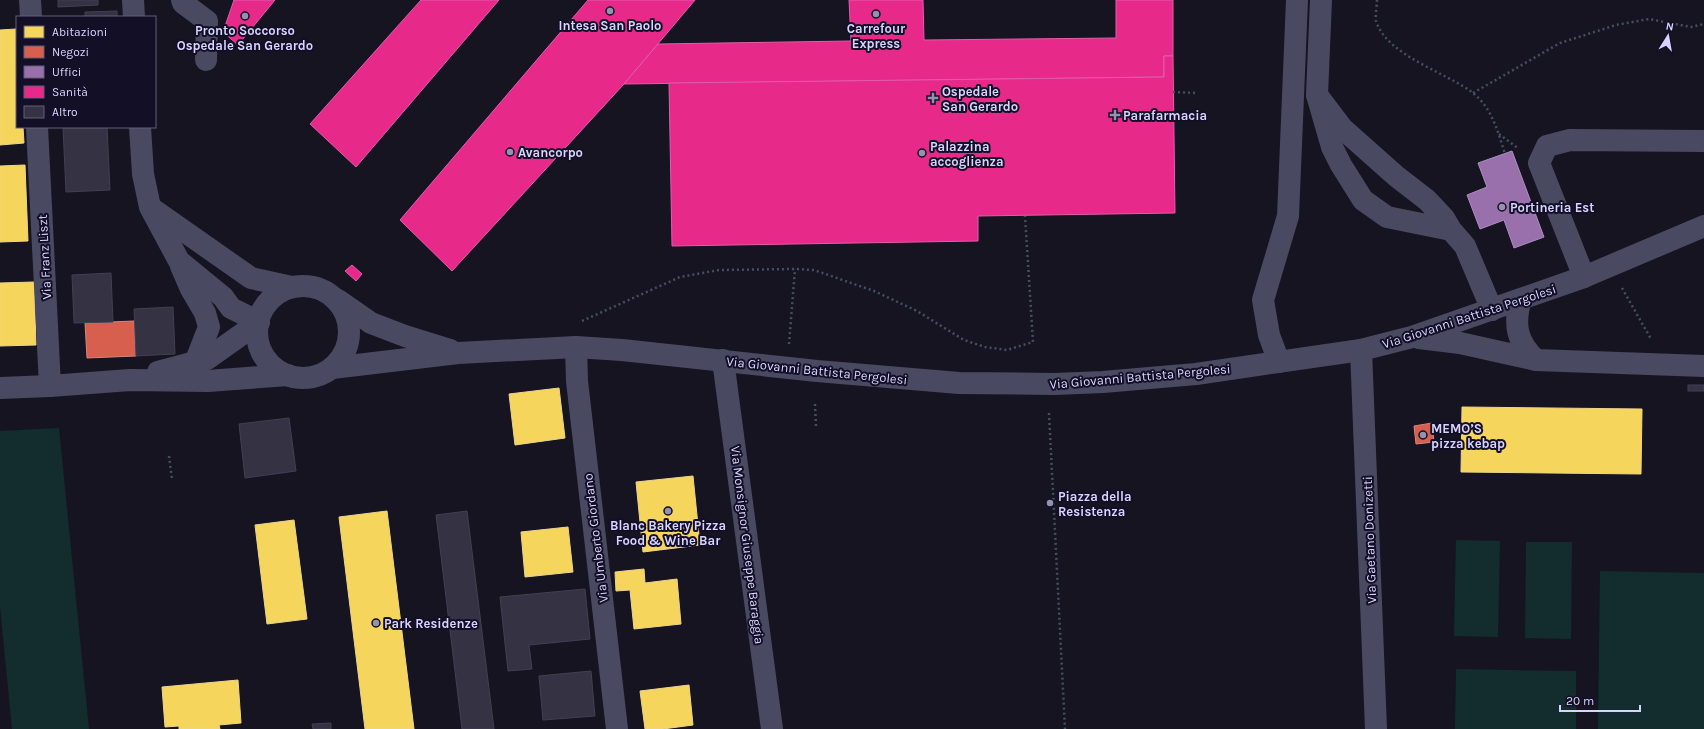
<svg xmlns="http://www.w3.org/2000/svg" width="1704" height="729" font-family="Karla,sans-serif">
	<rect width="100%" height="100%" fill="#161421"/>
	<g fill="#132c2d">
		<path d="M 59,428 L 89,729 L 12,729 L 0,607 L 0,431 Z"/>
		<path d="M 1456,540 L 1500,541 L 1498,637 L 1454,636 Z"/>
		<path d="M 1526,542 L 1572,542 L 1571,639 L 1525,638 Z"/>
		<path d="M 1600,571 L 1704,573 L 1704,729 L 1598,729 Z"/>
		<path d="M 1456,669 L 1576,671 L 1576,729 L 1455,729 Z"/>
	</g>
	<g fill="#f6d55c" stroke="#edd58d">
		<path d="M 16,29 L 17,127 L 23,127 L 24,143 L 0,145 L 0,30 Z"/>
		<path d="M 25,165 L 28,241 L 0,242 L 0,166 Z"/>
		<path d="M 34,282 L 36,345 L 0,346 L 0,283 Z"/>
		<path d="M 559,388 L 565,438 L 515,445 L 509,394 Z"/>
		<path d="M 1462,407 L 1642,409 L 1641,474 L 1461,472 Z"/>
		<path d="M 693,476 L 700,545 L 643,552 L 636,482 Z"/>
		<path d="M 387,511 L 414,729 L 365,729 L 339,517 Z"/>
		<path d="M 294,520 L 307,619 L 267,624 L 255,525 Z"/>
		<path d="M 568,527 L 573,572 L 525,577 L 521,532 Z"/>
		<path d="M 644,569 L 645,583 L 677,579 L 681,624 L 634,629 L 630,590 L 616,591 L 615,572 Z"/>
		<path d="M 238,680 L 241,723 L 219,725 L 220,729 L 179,729 L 179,726 L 165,727 L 162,687 Z"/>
		<path d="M 689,685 L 693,725 L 663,729 L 645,729 L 640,691 Z"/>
	</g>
	<g fill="#d6604d" stroke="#d78382">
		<path d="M 134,321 L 136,356 L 87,358 L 85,323 Z"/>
		<path d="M 1432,423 L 1434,442 L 1416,444 L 1414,426 Z"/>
	</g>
	<path fill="#9970ab" stroke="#ac8ec4" d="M 1512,151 L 1544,237 L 1514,248 L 1504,220 L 1480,229 L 1467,195 L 1487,187 L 1478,163 Z"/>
	<g fill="#e7298a" stroke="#e35cad">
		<path d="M 234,0 L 275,0 L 238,45 L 223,32 Z"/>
		<path d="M 421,0 L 499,0 L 356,167 L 310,124 Z"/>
		<path d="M 588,0 L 695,0 L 624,84 L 452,271 L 400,220 Z"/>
		<path d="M 849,0 L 923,0 L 924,40 L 1116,38 L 1116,0 L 1173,0 L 1173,56 L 1164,56 L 1164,77 L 624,84 L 658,44 L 851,41 Z"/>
		<path d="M 1164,56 L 1173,56 L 1175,213 L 978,216 L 978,241 L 672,246 L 669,83 L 1164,77 Z"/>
		<path d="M 352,265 L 362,274 L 356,281 L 345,271 Z"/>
	</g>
	<g fill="#343243" stroke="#433f54">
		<path d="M 58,0 L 98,0 L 98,5 L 58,7 Z"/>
		<path d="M 117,11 L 117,17 L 85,17 L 85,12 Z"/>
		<path d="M 63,127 L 107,127 L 110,190 L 66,192 Z"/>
		<path d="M 111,273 L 113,322 L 74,323 L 72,275 Z"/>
		<path d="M 173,307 L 175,354 L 136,356 L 134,309 Z"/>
		<rect x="1688" y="385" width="16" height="6"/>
		<path d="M 289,418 L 296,471 L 245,478 L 239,424 Z"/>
		<path d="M 467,511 L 494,729 L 462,729 L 436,515 Z"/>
		<path d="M 585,589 L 590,639 L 529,645 L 532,669 L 508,671 L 500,597 Z"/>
		<path d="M 591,671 L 595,716 L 543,720 L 539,676 Z"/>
		<path d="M 331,723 L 331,729 L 313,729 L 312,724 Z"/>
	</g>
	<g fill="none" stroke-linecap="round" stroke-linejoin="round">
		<g stroke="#44505f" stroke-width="2.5" stroke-dasharray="2 3" stroke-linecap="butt">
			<path d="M 1377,0 C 1377,6 1375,15 1376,21 C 1387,56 1446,72 1473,93 C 1492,108 1498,132 1505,154"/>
			<path d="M 1173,92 L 1197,93"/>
			<path d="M 1473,93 L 1560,43 L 1616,25 L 1649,19 L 1691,27 L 1704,24"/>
			<path d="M 1499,134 L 1519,149"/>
			<path d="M 1622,288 L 1651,339"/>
			<path d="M 582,321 L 680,277 L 719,270 L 795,269 L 814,270 L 874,291 L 917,311 L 964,340 L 985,347 L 1007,350 L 1033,342 L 1025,216"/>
			<path d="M 789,344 L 795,269"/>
			<path d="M 815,404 L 816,426"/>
			<path d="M 1049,413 L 1065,729"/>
			<path d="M 169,456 L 172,479"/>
		</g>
		<g stroke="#4a4962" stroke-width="22">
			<path d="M 30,0 L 31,17"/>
			<path d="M 133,0 L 134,17"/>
			<path d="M 182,0 L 183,3 L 207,21 L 206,60"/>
			<path d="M 1317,95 L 1321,0"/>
			<path d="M 37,127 L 50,386"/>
			<path d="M 140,127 L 143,174 L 150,207 L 179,261 L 223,297 L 231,308 L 259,322"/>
			<path d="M 154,210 L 251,278 L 292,287"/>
			<path d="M 1451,230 L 1387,217 L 1363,200 L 1341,165 L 1332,147 L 1317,95 L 1342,128 L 1396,176 L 1427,200 L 1444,218 L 1451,230 L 1465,246 L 1492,310"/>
			<path d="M 181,266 L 191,289 L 205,313 L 209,327 L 195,363"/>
			<path d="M 1584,277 L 1539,163 L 1547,146 L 1570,140 L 1704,141"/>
			<circle cx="303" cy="332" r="46"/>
			<path d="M 1521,299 C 1513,325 1517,342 1536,360"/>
			<path d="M 338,300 L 371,323 L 405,336 L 450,350"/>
			<path d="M 1419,338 L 1460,343 L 1536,360 L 1704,366"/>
			<path d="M 576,347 L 577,381 L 617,729"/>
			<path d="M 1361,350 L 1376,729"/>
			<path d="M 723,360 L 772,729"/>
			<path d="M 1279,362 L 1269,335 L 1263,300 L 1288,216 L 1297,0"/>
			<path d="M 332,368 L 458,353 L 576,347 L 622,350 L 817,371 L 959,383 L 1055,384 L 1103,382 L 1196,374 L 1361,350 L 1412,337 L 1584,277 L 1704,226"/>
			<path d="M 158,372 L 207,359 L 259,322"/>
			<path d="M 0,388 L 50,386 L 130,380 L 208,381 L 288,375"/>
		</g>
	</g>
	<g fill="#9591b1" stroke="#130f26" stroke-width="1.5">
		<circle cx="610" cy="11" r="4"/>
		<circle cx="876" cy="14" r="4"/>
		<circle cx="245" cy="16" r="4"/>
		<path d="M931 92h4v4h4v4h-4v4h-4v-4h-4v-4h4z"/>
		<path d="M1113 109h4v4h4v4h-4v4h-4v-4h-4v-4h4z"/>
		<circle cx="510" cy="152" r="4"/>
		<circle cx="922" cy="153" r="4"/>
		<circle cx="1502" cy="207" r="4"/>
		<circle cx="1423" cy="435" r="4"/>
		<circle cx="1050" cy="503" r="4"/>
		<circle cx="668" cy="511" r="4"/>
		<circle cx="376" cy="623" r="4"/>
	</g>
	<g text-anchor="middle" stroke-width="4" stroke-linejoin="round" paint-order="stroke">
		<g font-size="13" font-weight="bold" fill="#d9d4ff" stroke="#130f26" text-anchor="start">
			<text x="610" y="30" text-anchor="middle">Intesa San Paolo</text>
			<text x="876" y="33" text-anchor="middle">Carrefour<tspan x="876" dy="15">Express</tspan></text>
			<text x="245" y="35" text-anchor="middle">Pronto Soccorso<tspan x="245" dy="15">Ospedale San Gerardo</tspan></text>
			<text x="942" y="96">Ospedale<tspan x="942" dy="15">San Gerardo</tspan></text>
			<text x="1123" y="120">Parafarmacia</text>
			<text x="930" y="151">Palazzina<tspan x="930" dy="15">accoglienza</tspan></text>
			<text x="518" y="157">Avancorpo</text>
			<text x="1510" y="212">Portineria Est</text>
			<text x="1431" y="433">MEMO’S<tspan x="1431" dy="15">pizza kebap</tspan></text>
			<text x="1058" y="501">Piazza della<tspan x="1058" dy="15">Resistenza</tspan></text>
			<text x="668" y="530" text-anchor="middle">Blanc Bakery Pizza<tspan x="668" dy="15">Food &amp; Wine Bar</tspan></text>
			<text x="384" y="628">Park Residenze</text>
		</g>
		<g font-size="13" fill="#d9d4ff" stroke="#130f26">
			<text transform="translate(44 257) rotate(-93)" y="5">Via Franz Liszt</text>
			<text transform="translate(1469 316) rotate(-18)" y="5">Via Giovanni Battista Pergolesi</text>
			<text transform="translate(817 370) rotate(6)" y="5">Via Giovanni Battista Pergolesi</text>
			<text transform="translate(1140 376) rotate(-5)" y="5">Via Giovanni Battista Pergolesi</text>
			<text transform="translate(595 538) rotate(-97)" y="5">Via Umberto Giordano</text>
			<text transform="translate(1369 540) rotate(-92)" y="5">Via Gaetano Donizetti</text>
			<text transform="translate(748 545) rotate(83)" y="5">Via Monsignor Giuseppe Baraggia</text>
		</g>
	</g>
	<rect x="16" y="16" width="140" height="112" fill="#130f26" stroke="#625e7d"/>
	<rect x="24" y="26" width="20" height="12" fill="#f6d55c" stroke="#625e7d"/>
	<text x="52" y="36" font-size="12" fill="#d9d4ff">Abitazioni</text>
	<rect x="24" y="46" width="20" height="12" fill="#d6604d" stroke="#625e7d"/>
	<text x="52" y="56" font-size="12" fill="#d9d4ff">Negozi</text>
	<rect x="24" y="66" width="20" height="12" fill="#9970ab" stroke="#625e7d"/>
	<text x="52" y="76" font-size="12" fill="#d9d4ff">Uffici</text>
	<rect x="24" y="86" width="20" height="12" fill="#e7298a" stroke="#625e7d"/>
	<text x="52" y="96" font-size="12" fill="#d9d4ff">Sanità</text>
	<rect x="24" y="106" width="20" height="12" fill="#343243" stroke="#625e7d"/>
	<text x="52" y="116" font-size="12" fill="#d9d4ff">Altro</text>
	<g transform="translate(1668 36) rotate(11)" stroke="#130f26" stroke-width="3" paint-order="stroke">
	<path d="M0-3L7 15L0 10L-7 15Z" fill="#d9d4ff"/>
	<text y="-6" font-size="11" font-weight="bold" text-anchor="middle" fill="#d9d4ff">N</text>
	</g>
	<path d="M1560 705v6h80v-6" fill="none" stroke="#d9d4ff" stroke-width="2"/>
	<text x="1566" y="705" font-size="12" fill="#d9d4ff" stroke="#130f26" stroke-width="3" paint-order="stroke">20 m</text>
</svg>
